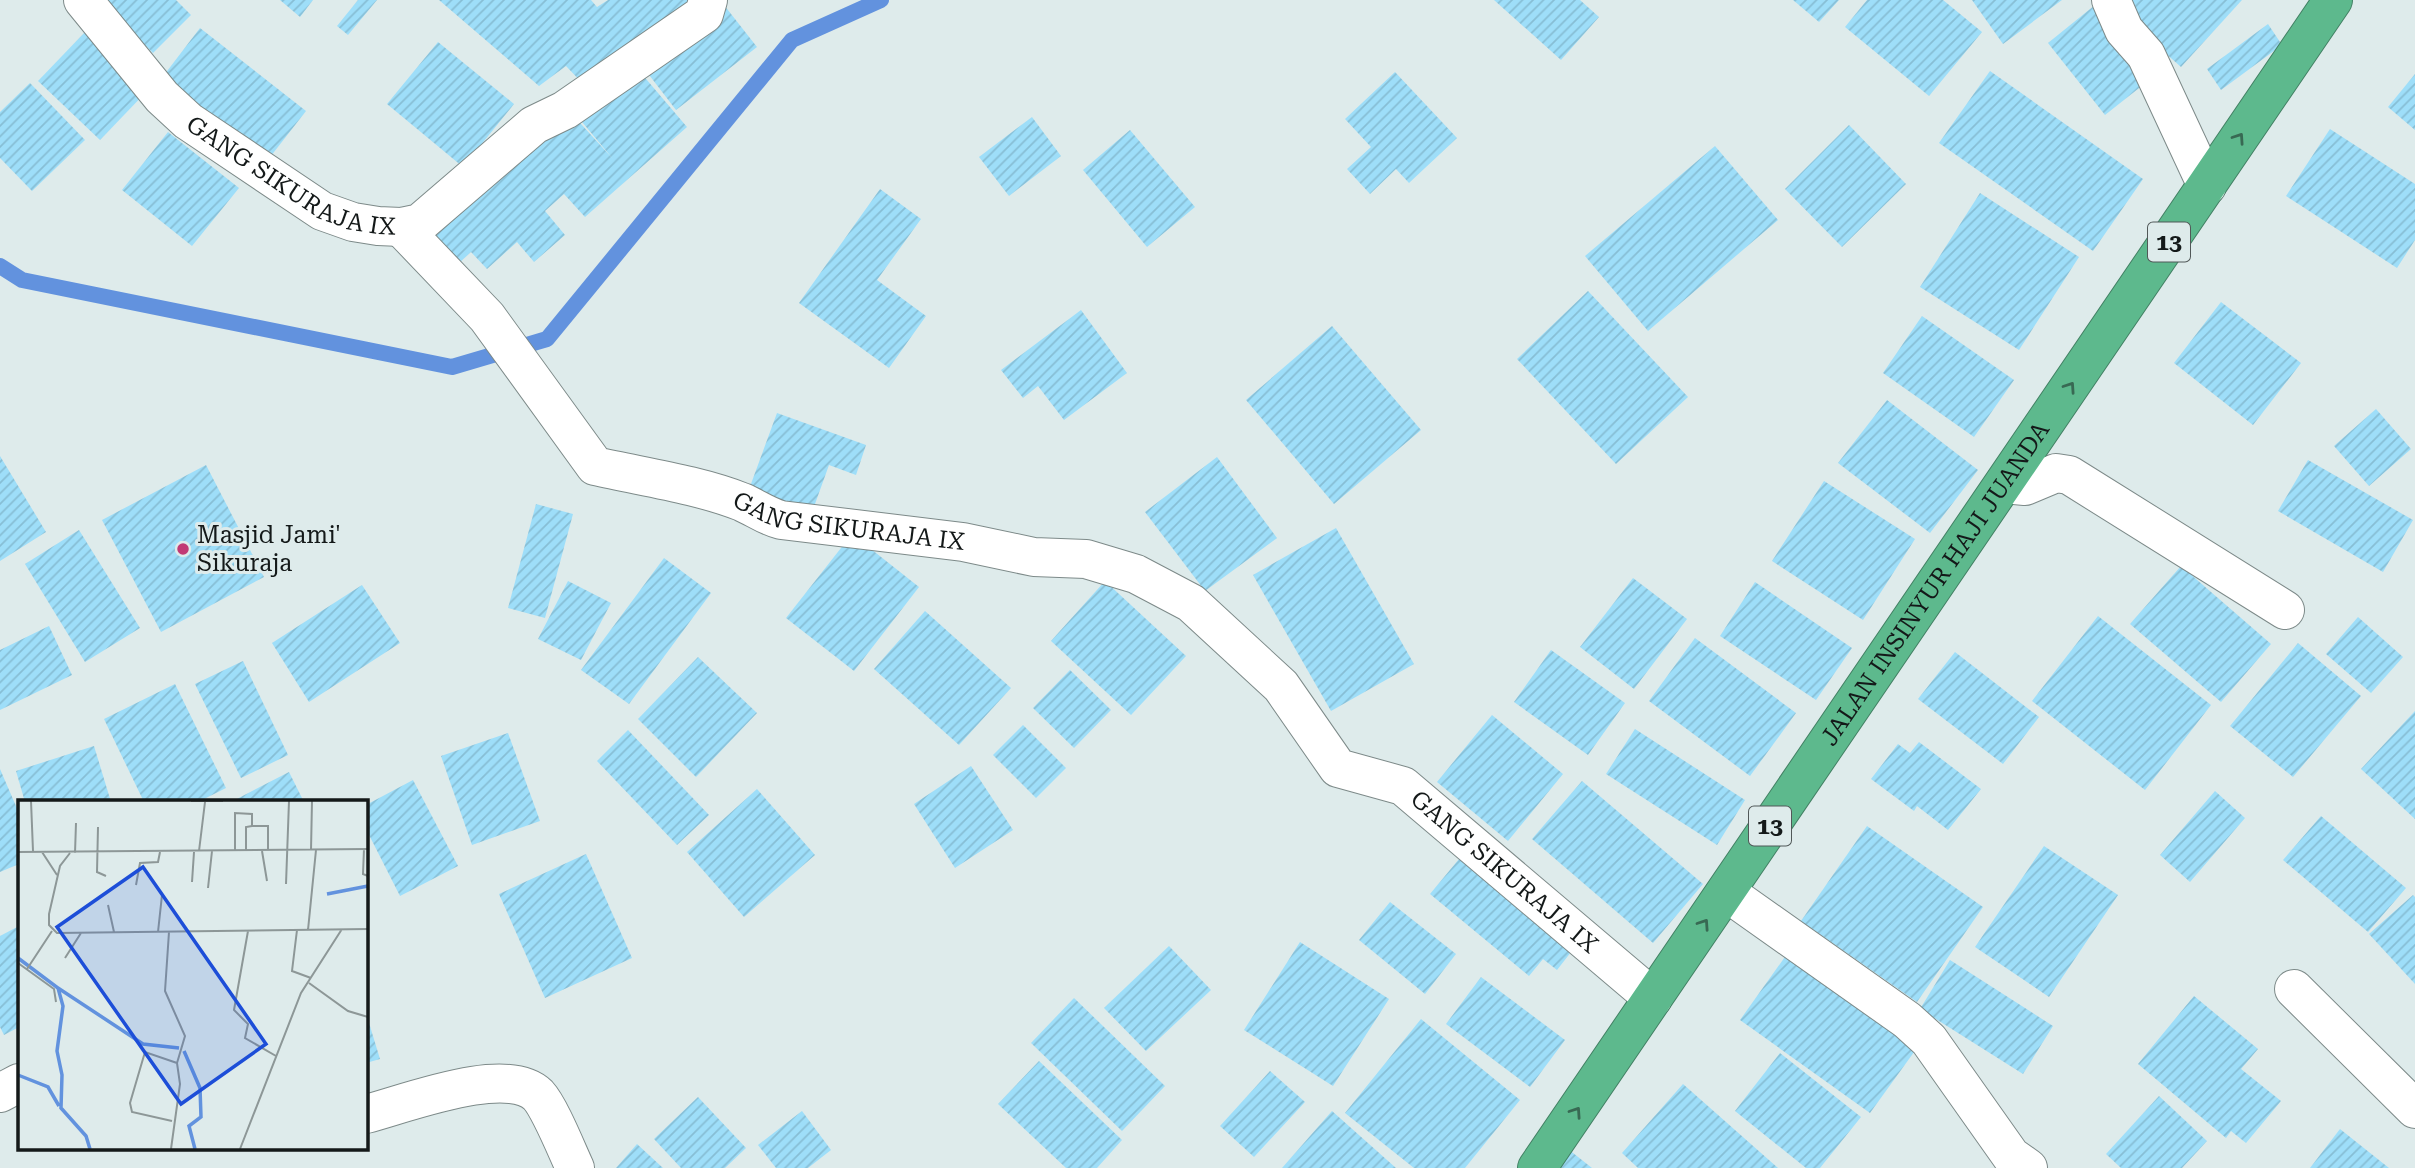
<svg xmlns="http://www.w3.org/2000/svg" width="2415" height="1168" font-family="'Roboto Serif',serif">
	<defs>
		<pattern id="building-hatch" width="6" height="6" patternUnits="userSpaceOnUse" patternTransform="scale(1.75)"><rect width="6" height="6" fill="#9edef9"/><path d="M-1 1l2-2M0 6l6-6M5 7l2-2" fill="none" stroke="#87bed5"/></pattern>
	</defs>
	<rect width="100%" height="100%" fill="#deebeb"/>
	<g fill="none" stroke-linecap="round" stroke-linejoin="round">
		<path stroke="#6292de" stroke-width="16" d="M 0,266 L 22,280 L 452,367 L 547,339 L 792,40 L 881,0"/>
	</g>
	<g fill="url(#building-hatch)">
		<path d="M 100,0 L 176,0 L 191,15 L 153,53 Z"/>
		<path d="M 280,0 L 313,0 L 300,17 Z"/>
		<path d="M 358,0 L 377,0 L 348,35 L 337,26 Z"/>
		<path d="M 439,0 L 591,0 L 597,7 L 608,0 L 698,0 L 587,88 L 566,66 L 539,86 Z"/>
		<path d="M 1494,0 L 1580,0 L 1599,17 L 1561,60 Z"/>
		<path d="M 1793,0 L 1839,0 L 1819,22 Z"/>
		<path d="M 1867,0 L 1943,0 L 1982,32 L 1929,96 L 1845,27 Z"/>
		<path d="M 1972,0 L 2062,0 L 2003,44 Z"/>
		<path d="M 2129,0 L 2242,0 L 2181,67 L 2119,12 Z"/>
		<path d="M 724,5 L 757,47 L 676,110 L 643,67 Z"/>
		<path d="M 2095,5 L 2153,77 L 2105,115 L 2048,43 Z"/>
		<path d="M 2268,24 L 2282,45 L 2221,90 L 2207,69 Z"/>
		<path d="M 200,28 L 306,111 L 267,161 L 161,79 Z"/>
		<path d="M 86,31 L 148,90 L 100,140 L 38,81 Z"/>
		<path d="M 438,42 L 514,104 L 463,167 L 387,104 Z"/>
		<path d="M 1990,71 L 2143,179 L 2093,251 L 1939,143 Z"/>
		<path d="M 1395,72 L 1457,138 L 1409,183 L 1396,169 L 1370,194 L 1347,169 L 1371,147 L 1345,119 Z"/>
		<path d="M 641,73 L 687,127 L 585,217 L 564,194 L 545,211 L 565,235 L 534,262 L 517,242 L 487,269 L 471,252 L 459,263 L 435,236 L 571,113 L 613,159 L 577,116 Z"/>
		<path d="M 2415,74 L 2415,130 L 2388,107 Z"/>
		<path d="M 30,83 L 85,140 L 32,191 L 0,158 L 0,112 Z"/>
		<path d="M 1032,117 L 1061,156 L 1009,196 L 979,157 Z"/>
		<path d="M 1849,125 L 1906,184 L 1842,247 L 1785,189 Z"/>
		<path d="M 2330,129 L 2415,184 L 2415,240 L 2397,268 L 2286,196 Z"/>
		<path d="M 1130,130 L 1195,207 L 1147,247 L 1083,170 Z"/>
		<path d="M 168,132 L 239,188 L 192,246 L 122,190 Z"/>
		<path d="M 1715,146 L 1778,220 L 1648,331 L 1585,256 Z"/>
		<path d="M 880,189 L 921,219 L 877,280 L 926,316 L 889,368 L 799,303 Z"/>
		<path d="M 1980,193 L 2079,257 L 2019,350 L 1920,287 Z"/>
		<path d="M 1588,291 L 1688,397 L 1616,464 L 1517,359 Z"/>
		<path d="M 2221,302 L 2301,363 L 2253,425 L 2174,363 Z"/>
		<path d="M 1081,310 L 1127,373 L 1064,420 L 1038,386 L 1023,398 L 1001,370 Z"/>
		<path d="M 1922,316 L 2014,380 L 1974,437 L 1883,373 Z"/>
		<path d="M 1332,326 L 1421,430 L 1334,504 L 1246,400 Z"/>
		<path d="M 1887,400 L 1978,470 L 1930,533 L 1838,463 Z"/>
		<path d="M 2376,409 L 2411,449 L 2369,486 L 2334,446 Z"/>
		<path d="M 777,413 L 866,445 L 856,475 L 829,465 L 811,515 L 748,492 Z"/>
		<path d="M 0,456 L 46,532 L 0,561 Z"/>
		<path d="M 1217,457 L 1277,538 L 1205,591 L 1145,512 Z"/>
		<path d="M 2308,460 L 2413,520 L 2383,572 L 2278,511 Z"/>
		<path d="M 206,465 L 264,577 L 161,632 L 102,520 Z"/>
		<path d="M 1824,481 L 1915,539 L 1863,620 L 1772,561 Z"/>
		<path d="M 536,504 L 573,514 L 545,618 L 508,608 Z"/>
		<path d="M 1336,528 L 1414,664 L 1331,711 L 1253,575 Z"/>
		<path d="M 79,530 L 140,628 L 85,662 L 25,564 Z"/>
		<path d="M 852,534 L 919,587 L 854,671 L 786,618 Z"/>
		<path d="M 664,558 L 711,593 L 629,704 L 581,670 Z"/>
		<path d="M 2181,566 L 2271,644 L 2221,702 L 2130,624 Z"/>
		<path d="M 1633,578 L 1687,619 L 1634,689 L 1580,647 Z"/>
		<path d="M 568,581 L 611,603 L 581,660 L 538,639 Z"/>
		<path d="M 1105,581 L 1186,656 L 1131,715 L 1051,641 Z"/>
		<path d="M 1755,582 L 1852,648 L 1816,700 L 1720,636 Z"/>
		<path d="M 362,585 L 400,643 L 309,702 L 272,643 Z"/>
		<path d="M 925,611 L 1011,688 L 959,745 L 874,669 Z"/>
		<path d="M 2098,616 L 2211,705 L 2145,790 L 2032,701 Z"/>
		<path d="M 2358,617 L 2403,657 L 2371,693 L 2326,654 Z"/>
		<path d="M 49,626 L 72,675 L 0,710 L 0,650 Z"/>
		<path d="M 1695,638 L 1796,713 L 1750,776 L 1649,701 Z"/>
		<path d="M 2298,643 L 2361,696 L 2293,777 L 2230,726 Z"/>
		<path d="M 1551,650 L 1625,703 L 1588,755 L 1514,702 Z"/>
		<path d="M 1955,652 L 2039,717 L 2003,764 L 1918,699 Z"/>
		<path d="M 698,657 L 757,713 L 696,777 L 638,719 Z"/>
		<path d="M 243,661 L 288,755 L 241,778 L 195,684 Z"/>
		<path d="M 1070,670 L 1111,710 L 1074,748 L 1033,708 Z"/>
		<path d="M 175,684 L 226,788 L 198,802 L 144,802 L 104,719 Z"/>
		<path d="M 2415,711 L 2415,819 L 2361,769 Z"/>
		<path d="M 1492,715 L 1563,774 L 1508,841 L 1437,782 Z"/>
		<path d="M 1023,725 L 1066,768 L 1036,798 L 993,755 Z"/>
		<path d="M 1635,729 L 1745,800 L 1717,845 L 1606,774 Z"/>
		<path d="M 628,730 L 709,815 L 677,845 L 597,761 Z"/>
		<path d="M 508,733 L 540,821 L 472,845 L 441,756 Z"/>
		<path d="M 1919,742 L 1981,789 L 1948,830 L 1917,806 L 1914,811 L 1871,779 L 1898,744 L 1910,753 Z"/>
		<path d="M 94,746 L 111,802 L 25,802 L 16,771 Z"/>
		<path d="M 971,766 L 1013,830 L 955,868 L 914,804 Z"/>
		<path d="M 0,769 L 19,813 L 19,864 L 0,872 Z"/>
		<path d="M 289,772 L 304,802 L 231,802 Z"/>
		<path d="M 413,780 L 458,866 L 400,896 L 366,829 L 366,805 Z"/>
		<path d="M 1582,781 L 1703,884 L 1653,943 L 1532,839 Z"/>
		<path d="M 757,789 L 815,855 L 744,917 L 687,852 Z"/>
		<path d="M 2215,791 L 2245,818 L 2190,882 L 2160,855 Z"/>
		<path d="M 2321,816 L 2406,888 L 2368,932 L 2283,860 Z"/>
		<path d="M 1867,826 L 1983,907 L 1917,1002 L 1801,921 Z"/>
		<path d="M 2044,846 L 2118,895 L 2049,997 L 1975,947 Z"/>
		<path d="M 1469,847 L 1575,947 L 1557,970 L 1543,959 L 1529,976 L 1430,894 Z"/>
		<path d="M 586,854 L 632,958 L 545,998 L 499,894 Z"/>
		<path d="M 2413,895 L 2415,897 L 2415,984 L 2369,934 Z"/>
		<path d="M 1390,902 L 1456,954 L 1425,994 L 1359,940 Z"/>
		<path d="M 19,926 L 19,1027 L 4,1035 L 0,1027 L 0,936 Z"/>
		<path d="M 1300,942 L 1389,999 L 1333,1086 L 1244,1030 Z"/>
		<path d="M 1169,946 L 1211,990 L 1146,1051 L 1104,1008 Z"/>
		<path d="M 1792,947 L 1922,1041 L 1870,1113 L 1740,1020 Z"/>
		<path d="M 1950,960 L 2053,1026 L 2023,1074 L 1920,1009 Z"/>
		<path d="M 1481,977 L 1565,1040 L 1530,1087 L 1446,1024 Z"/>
		<path d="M 2194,996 L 2258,1049 L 2241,1069 L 2281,1101 L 2246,1143 L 2231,1131 L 2226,1138 L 2138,1064 Z"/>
		<path d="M 1074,998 L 1165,1086 L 1122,1131 L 1031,1043 Z"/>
		<path d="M 366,1013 L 380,1059 L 366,1063 Z"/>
		<path d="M 1421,1019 L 1520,1100 L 1465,1168 L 1414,1168 L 1345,1113 Z"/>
		<path d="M 1780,1053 L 1861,1117 L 1820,1168 L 1806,1168 L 1735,1111 Z"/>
		<path d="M 1039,1061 L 1122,1140 L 1097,1168 L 1066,1168 L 998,1104 Z"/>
		<path d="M 1270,1071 L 1305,1102 L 1254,1157 L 1220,1126 Z"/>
		<path d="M 1683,1084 L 1778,1168 L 1638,1168 L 1622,1153 Z"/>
		<path d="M 2159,1096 L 2207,1141 L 2182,1168 L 2121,1168 L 2106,1154 Z"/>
		<path d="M 698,1097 L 746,1148 L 725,1168 L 681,1168 L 654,1139 Z"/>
		<path d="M 802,1111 L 831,1150 L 808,1168 L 776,1168 L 758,1145 Z"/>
		<path d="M 1332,1111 L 1396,1168 L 1282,1168 Z"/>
		<path d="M 2340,1129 L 2389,1168 L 2310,1168 Z"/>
		<path d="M 637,1144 L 663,1168 L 616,1168 Z"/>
		<path d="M 1568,1149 L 1592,1168 L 1552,1168 Z"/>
	</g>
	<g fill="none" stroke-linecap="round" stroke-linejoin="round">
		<defs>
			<g id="minor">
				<path id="s1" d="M 83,0 L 162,97 L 188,121 L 322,211 L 353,222 L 378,226 L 401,227 L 420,223 L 534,125 L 565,110 L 704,14 L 708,0"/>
				<path d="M 2111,0 L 2124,30 L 2146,55 L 2207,186"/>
				<path id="s2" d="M 401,227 L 487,317 L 595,466 C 643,477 696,484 742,502 C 756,508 766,516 781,520 L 963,542 L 1034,557 L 1086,559 L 1136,574 L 1191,603 L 1281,686 L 1338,768 L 1403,786 L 1653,998"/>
				<path d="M 2004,484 L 2025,486 L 2056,473 L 2069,475 L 2285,610"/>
				<path d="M 1726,892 L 1907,1020 L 1929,1040 L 2011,1156 L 2028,1168"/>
				<path d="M 2294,989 L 2415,1109"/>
				<path d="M 0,1093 L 19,1083"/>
				<path d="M 366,1114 C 405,1104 507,1064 538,1095 C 550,1108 567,1151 575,1168"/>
			</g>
			<g id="highway">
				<path id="s3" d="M 1537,1168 L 2333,0"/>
			</g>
		</defs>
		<use href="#minor" stroke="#7d8a89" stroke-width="40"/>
		<use href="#highway" stroke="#438164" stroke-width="40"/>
		<use href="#minor" stroke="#fff" stroke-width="38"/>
		<use href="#highway" stroke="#5db98d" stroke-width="38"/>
	</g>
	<defs><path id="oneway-chevron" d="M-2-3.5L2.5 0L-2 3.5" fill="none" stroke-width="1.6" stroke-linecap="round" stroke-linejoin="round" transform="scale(1.75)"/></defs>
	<g stroke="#386953">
		<use href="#oneway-chevron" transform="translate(2239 138) rotate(-56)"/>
		<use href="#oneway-chevron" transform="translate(2070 387) rotate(-56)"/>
		<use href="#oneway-chevron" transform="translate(1704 924) rotate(-56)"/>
		<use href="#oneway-chevron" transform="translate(1576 1112) rotate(-56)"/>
	</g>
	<circle fill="#c13975" stroke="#deebeb" stroke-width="2.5" cx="183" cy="549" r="7"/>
	<g text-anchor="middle" stroke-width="6" stroke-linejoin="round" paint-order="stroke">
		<g fill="#deebeb" stroke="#515858" stroke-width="2">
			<rect x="2148" y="222.5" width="42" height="39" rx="5"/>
			<rect x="1749" y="806.5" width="42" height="39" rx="5"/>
		</g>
		<g font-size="23" font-weight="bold" fill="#141919">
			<text x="2169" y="250">13</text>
			<text x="1770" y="834">13</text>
		</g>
		<g font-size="24" fill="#141919" stroke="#deebeb">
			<text dy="8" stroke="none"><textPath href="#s1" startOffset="280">GANG SIKURAJA IX</textPath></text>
			<text dy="8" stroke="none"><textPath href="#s2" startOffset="570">GANG SIKURAJA IX</textPath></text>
			<text dy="8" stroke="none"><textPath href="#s3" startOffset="707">JALAN INSINYUR HAJI JUANDA</textPath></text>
			<text dy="8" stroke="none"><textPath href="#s2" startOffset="1348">GANG SIKURAJA IX</textPath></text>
		</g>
		<g font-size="24" fill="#141919" stroke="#deebeb" text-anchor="start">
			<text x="197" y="543">Masjid Jami'<tspan x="197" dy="28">Sikuraja</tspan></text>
		</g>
	</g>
	<g transform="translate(18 800)">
		<rect width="350" height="350" fill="#deebeb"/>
		<path fill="none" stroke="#6292de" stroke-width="3.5" d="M 309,94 L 350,86M 0,158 L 40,188 L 45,206 L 39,251 L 44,275 L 43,308 L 68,336 L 72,349M 40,188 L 125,244 L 161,248M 166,251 L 182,288 L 183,317 L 171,326 L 177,349M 0,275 L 30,287 L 41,306"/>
		<path fill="none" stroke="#8d9797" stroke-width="2" d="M 13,1 L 15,51M 173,1 L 205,1M 80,27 L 79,72 L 88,76M 346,49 L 345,74 L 350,76M 293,50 L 294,1M 181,51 L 187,2M 217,51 L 217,13 L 234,14 L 234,26 L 250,26 L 250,51M 228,51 L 228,27 L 234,26M 244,51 L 249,81M 0,52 L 350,49M 24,52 L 39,75M 52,53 L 42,66 L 31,114 L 31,125 L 39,133 L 350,129M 57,53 L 58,23M 174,82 L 176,52M 268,84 L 271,1M 118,85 L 122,63 L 140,62 L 142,52M 190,88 L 194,51M 90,105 L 96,132M 279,130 L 274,171 L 293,178M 290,130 L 298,50M 230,131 L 216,210 L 230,224 L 227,238 L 258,256M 140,132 L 144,95M 151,132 L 147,191 L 167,236 L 159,263 L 162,284 L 153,349M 47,158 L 63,133M 0,163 L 36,189 L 38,202M 9,169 L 34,131M 291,183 L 330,211 L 350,217M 154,321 L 114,312 L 112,303 L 127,252 L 159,263M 222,349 L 283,193 L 324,129"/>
		<path fill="#1d4ed8" fill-opacity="0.15" stroke="#1d4ed8" stroke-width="3.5" d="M 125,67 L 248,244 L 163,304 L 39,127 Z"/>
		<rect width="350" height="350" fill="none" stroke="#141919" stroke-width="3.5"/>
	</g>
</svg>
